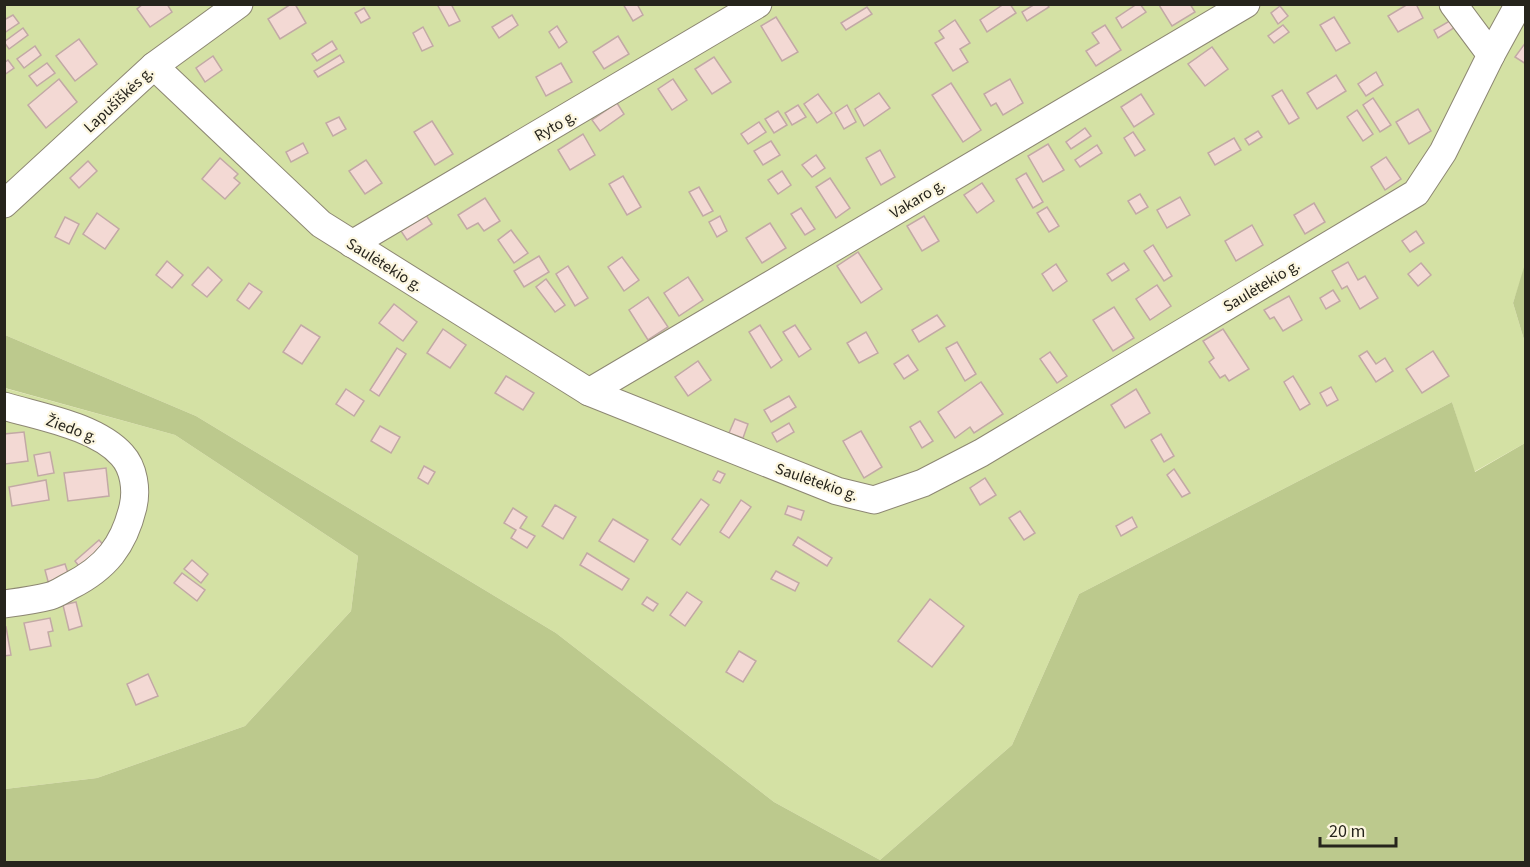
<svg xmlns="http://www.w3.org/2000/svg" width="1530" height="867" font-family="'Source Sans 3',sans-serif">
	<rect width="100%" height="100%" fill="#fcf6df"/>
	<g fill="#d4e1a4">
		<path d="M 4,5 L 1525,5 L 1526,264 L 1513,303 L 1525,343 L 1525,443 L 1474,472 L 1452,402 L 1079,594 L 1012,745 L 880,860 L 774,802 L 556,633 L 196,416 L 5,335 Z"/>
		<path d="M 4,388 L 175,435 L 358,556 L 351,611 L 245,726 L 97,778 L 5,789 Z"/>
	</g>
	<g fill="#bcc98d">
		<path d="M 1525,264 L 1525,343 L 1513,303 Z"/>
		<path d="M 5,335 L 196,416 L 556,633 L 774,802 L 880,860 L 1012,745 L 1079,594 L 1452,402 L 1475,472 L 1525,443 L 1525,862 L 5,862 L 5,789 L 97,778 L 245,726 L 351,611 L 358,556 L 175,435 L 5,388 Z"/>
	</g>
	<g fill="#f3d9d4" stroke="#c2a9a5" stroke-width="1.5">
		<path d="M 143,4 L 167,4 L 172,12 L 150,27 L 137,9 Z"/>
		<path d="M 291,4 L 295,4 L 306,23 L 280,39 L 268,19 Z"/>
		<path d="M 437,4 L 451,4 L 460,21 L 449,26 Z"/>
		<path d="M 623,4 L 637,4 L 643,15 L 633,21 Z"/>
		<path d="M 1004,4 L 1010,4 L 1016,13 L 987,32 L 980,20 Z"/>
		<path d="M 1035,4 L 1047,4 L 1049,7 L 1027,21 L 1022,12 Z"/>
		<path d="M 1137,4 L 1140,4 L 1146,12 L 1122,28 L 1116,18 Z"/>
		<path d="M 1190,4 L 1195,12 L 1172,26 L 1159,5 Z"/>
		<path d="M 1408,4 L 1416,4 L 1423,18 L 1398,32 L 1388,16 Z"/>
		<path d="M 1280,6 L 1288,16 L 1278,24 L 1271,13 Z"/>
		<path d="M 867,7 L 872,14 L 846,30 L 841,23 Z"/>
		<path d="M 364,8 L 370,18 L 361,23 L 355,13 Z"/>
		<path d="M 13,15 L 19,23 L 4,33 L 4,20 Z"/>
		<path d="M 512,15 L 518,25 L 499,38 L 492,27 Z"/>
		<path d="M 776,17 L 798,52 L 782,61 L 761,26 Z"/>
		<path d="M 1334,17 L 1350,43 L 1336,51 L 1320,25 Z"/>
		<path d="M 1453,19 L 1457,26 L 1438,38 L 1434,30 Z"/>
		<path d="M 955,20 L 970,43 L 960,49 L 968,62 L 953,71 L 935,43 L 944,38 L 939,31 Z"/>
		<path d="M 1105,25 L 1121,50 L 1096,66 L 1086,51 L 1099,43 L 1092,33 Z"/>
		<path d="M 1283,25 L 1289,32 L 1274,43 L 1268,36 Z"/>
		<path d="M 557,26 L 567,42 L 559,48 L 549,32 Z"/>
		<path d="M 423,27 L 433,46 L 422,51 L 413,33 Z"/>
		<path d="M 23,28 L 28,35 L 9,49 L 4,42 Z"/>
		<path d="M 618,36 L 629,54 L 604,69 L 593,52 Z"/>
		<path d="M 79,39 L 97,64 L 75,81 L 56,56 Z"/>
		<path d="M 332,41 L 337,49 L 317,61 L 312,54 Z"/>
		<path d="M 1526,42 L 1526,64 L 1515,57 Z"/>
		<path d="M 35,46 L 41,55 L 24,68 L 17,59 Z"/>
		<path d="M 1212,47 L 1228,69 L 1205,86 L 1188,64 Z"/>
		<path d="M 340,55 L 344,62 L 318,77 L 314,71 Z"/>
		<path d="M 213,56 L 222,70 L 205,82 L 196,68 Z"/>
		<path d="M 714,57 L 731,82 L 712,94 L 695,69 Z"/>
		<path d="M 8,60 L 14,68 L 4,75 L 4,63 Z"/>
		<path d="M 47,63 L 55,73 L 37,86 L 29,76 Z"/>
		<path d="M 561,63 L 572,82 L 546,96 L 536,77 Z"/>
		<path d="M 1376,72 L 1383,85 L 1366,96 L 1358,84 Z"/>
		<path d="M 1336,75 L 1346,91 L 1317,109 L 1307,93 Z"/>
		<path d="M 59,79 L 77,102 L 46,128 L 28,105 Z"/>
		<path d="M 673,79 L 687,100 L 672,110 L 658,89 Z"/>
		<path d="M 1010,79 L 1023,103 L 1003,115 L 996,103 L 991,106 L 984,94 Z"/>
		<path d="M 951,83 L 981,130 L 963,142 L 932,95 Z"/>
		<path d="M 1282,90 L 1299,118 L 1289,124 L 1272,96 Z"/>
		<path d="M 879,93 L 890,108 L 864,126 L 855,109 Z"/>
		<path d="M 818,94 L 832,113 L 817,123 L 804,104 Z"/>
		<path d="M 1141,94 L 1154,114 L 1134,127 L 1121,107 Z"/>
		<path d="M 1373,98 L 1391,125 L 1380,132 L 1363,105 Z"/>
		<path d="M 617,103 L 624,114 L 600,131 L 592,120 Z"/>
		<path d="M 798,105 L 806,117 L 792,125 L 785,113 Z"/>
		<path d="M 847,105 L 856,122 L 844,129 L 835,113 Z"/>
		<path d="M 1418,109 L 1431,131 L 1409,144 L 1396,122 Z"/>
		<path d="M 1357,110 L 1373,134 L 1363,141 L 1347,117 Z"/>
		<path d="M 778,111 L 787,125 L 774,133 L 765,119 Z"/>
		<path d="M 339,117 L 346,129 L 333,136 L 326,123 Z"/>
		<path d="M 432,121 L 453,154 L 435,165 L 414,132 Z"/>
		<path d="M 759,122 L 766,132 L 748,144 L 741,134 Z"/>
		<path d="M 1085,128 L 1091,136 L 1071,149 L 1066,142 Z"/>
		<path d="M 1258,131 L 1262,137 L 1249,145 L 1245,139 Z"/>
		<path d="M 1133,132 L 1145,150 L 1135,156 L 1124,138 Z"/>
		<path d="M 583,134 L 595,155 L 570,170 L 558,150 Z"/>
		<path d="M 1234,138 L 1241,150 L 1215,165 L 1208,153 Z"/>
		<path d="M 771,141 L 780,155 L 763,165 L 754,151 Z"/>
		<path d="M 303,143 L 308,153 L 291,162 L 286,152 Z"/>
		<path d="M 1048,144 L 1064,170 L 1043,182 L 1028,156 Z"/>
		<path d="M 1097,145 L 1102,153 L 1080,167 L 1075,160 Z"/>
		<path d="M 880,150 L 895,177 L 881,185 L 866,158 Z"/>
		<path d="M 816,155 L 825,168 L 812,177 L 802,165 Z"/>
		<path d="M 1386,157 L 1401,179 L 1385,190 L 1371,167 Z"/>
		<path d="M 220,158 L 238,174 L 234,178 L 240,183 L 225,199 L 202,179 Z"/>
		<path d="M 366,160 L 382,183 L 365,194 L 349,171 Z"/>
		<path d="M 88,161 L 97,171 L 79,188 L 70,178 Z"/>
		<path d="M 782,171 L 791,185 L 778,194 L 768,180 Z"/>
		<path d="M 1026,173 L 1043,202 L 1033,208 L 1016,179 Z"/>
		<path d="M 623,176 L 641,207 L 627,215 L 609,184 Z"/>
		<path d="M 830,178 L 850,208 L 836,218 L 816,187 Z"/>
		<path d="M 982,183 L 994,201 L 977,213 L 964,195 Z"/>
		<path d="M 699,187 L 713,211 L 703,216 L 689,192 Z"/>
		<path d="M 1140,194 L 1148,207 L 1136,214 L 1128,201 Z"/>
		<path d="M 1180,197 L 1190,215 L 1167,228 L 1157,210 Z"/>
		<path d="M 485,198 L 500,221 L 484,231 L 478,223 L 467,229 L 458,215 Z"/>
		<path d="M 1314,203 L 1325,222 L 1305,234 L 1294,215 Z"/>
		<path d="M 1047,207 L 1059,226 L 1049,232 L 1037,213 Z"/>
		<path d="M 801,208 L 815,229 L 805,235 L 791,214 Z"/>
		<path d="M 97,213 L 119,229 L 105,249 L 83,234 Z"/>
		<path d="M 426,215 L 432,224 L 407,240 L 401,231 Z"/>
		<path d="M 720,216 L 727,231 L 717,237 L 709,222 Z"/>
		<path d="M 924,216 L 939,241 L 922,251 L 907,226 Z"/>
		<path d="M 65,217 L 79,224 L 69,244 L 55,237 Z"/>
		<path d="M 770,223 L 786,248 L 762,263 L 746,238 Z"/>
		<path d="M 1252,225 L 1263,245 L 1236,261 L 1225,241 Z"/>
		<path d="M 511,230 L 528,253 L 514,263 L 498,240 Z"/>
		<path d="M 1416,231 L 1424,243 L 1410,252 L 1402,241 Z"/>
		<path d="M 1153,245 L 1172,276 L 1164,281 L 1144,251 Z"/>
		<path d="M 858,252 L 882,289 L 861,303 L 837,266 Z"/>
		<path d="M 539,256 L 549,272 L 524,287 L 514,271 Z"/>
		<path d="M 622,257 L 639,280 L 624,291 L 608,267 Z"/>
		<path d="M 167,261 L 183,275 L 172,288 L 156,275 Z"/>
		<path d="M 1348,262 L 1358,280 L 1365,276 L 1378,298 L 1360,309 L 1347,286 L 1342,289 L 1332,271 Z"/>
		<path d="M 1124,263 L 1129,270 L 1112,281 L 1107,274 Z"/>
		<path d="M 1421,263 L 1431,275 L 1418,286 L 1408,274 Z"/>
		<path d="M 1056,264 L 1067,281 L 1053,291 L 1042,274 Z"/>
		<path d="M 568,266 L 588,298 L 575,306 L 556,274 Z"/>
		<path d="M 208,267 L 222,280 L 207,297 L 192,285 Z"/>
		<path d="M 688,277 L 703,300 L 679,316 L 664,293 Z"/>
		<path d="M 546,279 L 565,305 L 555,312 L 536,287 Z"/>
		<path d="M 249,283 L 262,292 L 249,309 L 237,300 Z"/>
		<path d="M 1157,285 L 1171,306 L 1150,320 L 1136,299 Z"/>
		<path d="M 1333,290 L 1340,301 L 1326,309 L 1320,298 Z"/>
		<path d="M 1289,296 L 1302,320 L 1283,331 L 1274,317 L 1270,319 L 1264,310 Z"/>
		<path d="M 648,297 L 668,327 L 648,340 L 629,310 Z"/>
		<path d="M 394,304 L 417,322 L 403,341 L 379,323 Z"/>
		<path d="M 1114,307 L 1134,338 L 1113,351 L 1093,320 Z"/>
		<path d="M 937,315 L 945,326 L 919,342 L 912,330 Z"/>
		<path d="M 301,325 L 320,337 L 302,364 L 283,352 Z"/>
		<path d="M 760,325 L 782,360 L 771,368 L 749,332 Z"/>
		<path d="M 795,325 L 811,349 L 799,357 L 783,332 Z"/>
		<path d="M 443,329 L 466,345 L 450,368 L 427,353 Z"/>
		<path d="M 1223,329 L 1249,369 L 1229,381 L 1225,375 L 1220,378 L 1209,362 L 1214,358 L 1203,341 Z"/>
		<path d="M 866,332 L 878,353 L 859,363 L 847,343 Z"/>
		<path d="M 957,342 L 976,374 L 965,381 L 946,348 Z"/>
		<path d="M 397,348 L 406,354 L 379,396 L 370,390 Z"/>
		<path d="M 1367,351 L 1376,364 L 1385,358 L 1393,371 L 1376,382 L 1359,356 Z"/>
		<path d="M 1433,351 L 1449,376 L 1422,393 L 1406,369 Z"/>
		<path d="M 1050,352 L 1067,376 L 1057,383 L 1040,359 Z"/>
		<path d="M 908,355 L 918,370 L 904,379 L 894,364 Z"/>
		<path d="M 698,361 L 711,380 L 688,396 L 675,377 Z"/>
		<path d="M 506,376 L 534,393 L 523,410 L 495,393 Z"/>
		<path d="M 1293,376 L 1310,404 L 1300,410 L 1284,382 Z"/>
		<path d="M 981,382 L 1003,414 L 974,433 L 970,427 L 955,438 L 938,412 Z"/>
		<path d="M 1331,387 L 1338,400 L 1327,406 L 1320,393 Z"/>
		<path d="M 346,389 L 364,401 L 354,416 L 336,404 Z"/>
		<path d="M 1136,389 L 1150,413 L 1125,428 L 1111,405 Z"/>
		<path d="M 789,396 L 796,407 L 771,422 L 764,410 Z"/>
		<path d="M 735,419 L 748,424 L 743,438 L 729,433 Z"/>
		<path d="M 920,421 L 933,441 L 922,448 L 910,427 Z"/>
		<path d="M 789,423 L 794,432 L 777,442 L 772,433 Z"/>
		<path d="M 380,426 L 400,437 L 391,453 L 371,441 Z"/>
		<path d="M 861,431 L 882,467 L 864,478 L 843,441 Z"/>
		<path d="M 24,432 L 28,461 L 5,464 L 4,434 Z"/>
		<path d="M 1161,434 L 1174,456 L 1164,462 L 1151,440 Z"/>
		<path d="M 50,452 L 54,473 L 38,476 L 34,455 Z"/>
		<path d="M 424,466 L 435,472 L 428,484 L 418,478 Z"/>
		<path d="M 106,468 L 109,496 L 68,501 L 64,473 Z"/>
		<path d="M 1174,469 L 1190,493 L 1182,497 L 1167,475 Z"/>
		<path d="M 718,471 L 725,474 L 720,483 L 713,480 Z"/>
		<path d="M 985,478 L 996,495 L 980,505 L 970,488 Z"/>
		<path d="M 46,480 L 49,500 L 12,506 L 9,487 Z"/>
		<path d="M 701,499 L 709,505 L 680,545 L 672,539 Z"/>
		<path d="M 741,500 L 751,507 L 729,538 L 720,532 Z"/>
		<path d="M 555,505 L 576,517 L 563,539 L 542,526 Z"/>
		<path d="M 788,506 L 804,511 L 801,520 L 785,514 Z"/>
		<path d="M 513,508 L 527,517 L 520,528 L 535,536 L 527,548 L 511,538 L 516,530 L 504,523 Z"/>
		<path d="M 1020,511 L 1035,533 L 1024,540 L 1009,518 Z"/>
		<path d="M 1132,517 L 1137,527 L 1121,536 L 1116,526 Z"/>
		<path d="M 613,519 L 648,540 L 634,562 L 599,541 Z"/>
		<path d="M 798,537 L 832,558 L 827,566 L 793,545 Z"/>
		<path d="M 99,540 L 107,549 L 82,570 L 75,561 Z"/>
		<path d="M 587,553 L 629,579 L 622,590 L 580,565 Z"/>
		<path d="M 192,560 L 208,574 L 201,583 L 184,569 Z"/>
		<path d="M 65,564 L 70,579 L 49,585 L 45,570 Z"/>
		<path d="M 776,571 L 799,583 L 795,591 L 771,579 Z"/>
		<path d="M 182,573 L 205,590 L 197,601 L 174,583 Z"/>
		<path d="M 687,592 L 702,602 L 685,626 L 670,615 Z"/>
		<path d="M 647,597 L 658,604 L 653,611 L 642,604 Z"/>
		<path d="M 930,599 L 964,626 L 932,667 L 898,641 Z"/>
		<path d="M 76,602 L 82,626 L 69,630 L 63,605 Z"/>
		<path d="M 50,618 L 53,631 L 48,632 L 51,646 L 30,650 L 24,623 Z"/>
		<path d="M 6,627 L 11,655 L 4,656 L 4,628 Z"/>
		<path d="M 739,651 L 756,661 L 743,682 L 726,672 Z"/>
		<path d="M 148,674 L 158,696 L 136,705 L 127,684 Z"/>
	</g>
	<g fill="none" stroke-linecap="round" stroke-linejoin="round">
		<defs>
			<g id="minor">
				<path d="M 1453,4 L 1491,55"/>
				<path d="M 154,66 L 321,224 L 589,392 L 837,491 L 874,500 L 923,483 L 981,453 L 1416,193 L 1443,152 L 1491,55 L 1519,4"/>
				<path d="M 4,204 L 154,66 L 239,4"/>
				<path d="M 352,244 L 758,4"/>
				<path d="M 589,392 L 1246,4"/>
				<path d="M 4,406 C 40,417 96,426 122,455 C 134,468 137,490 133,507 C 124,545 106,568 70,586 C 64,589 57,594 50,596 C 35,600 19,602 4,604"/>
			</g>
		</defs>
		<use href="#minor" stroke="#8d8773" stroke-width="29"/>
		<use href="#minor" stroke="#fff" stroke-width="27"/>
	</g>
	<g text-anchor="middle" stroke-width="4.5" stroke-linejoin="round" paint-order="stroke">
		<g font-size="16" fill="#26241c" stroke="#fcf6df">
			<text transform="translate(118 99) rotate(-43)" y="6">Lapušiškės g.</text>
			<text transform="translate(555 125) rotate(-30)" y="6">Ryto g.</text>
			<text transform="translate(917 198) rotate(-31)" y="6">Vakaro g.</text>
			<text transform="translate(385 264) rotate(32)" y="6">Saulėtekio g.</text>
			<text transform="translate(1261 285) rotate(-31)" y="6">Saulėtekio g.</text>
			<text transform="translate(72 428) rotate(20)" y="6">Žiedo g.</text>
			<text transform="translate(817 481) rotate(19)" y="6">Saulėtekio g.</text>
		</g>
	</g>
	<rect width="1530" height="867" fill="none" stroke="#26241c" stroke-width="12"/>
	<path d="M1320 837v9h76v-9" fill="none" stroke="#26241c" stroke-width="3"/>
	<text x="1329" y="837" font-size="18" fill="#26241c" stroke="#fcf6df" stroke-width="4.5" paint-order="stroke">20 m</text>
</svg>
